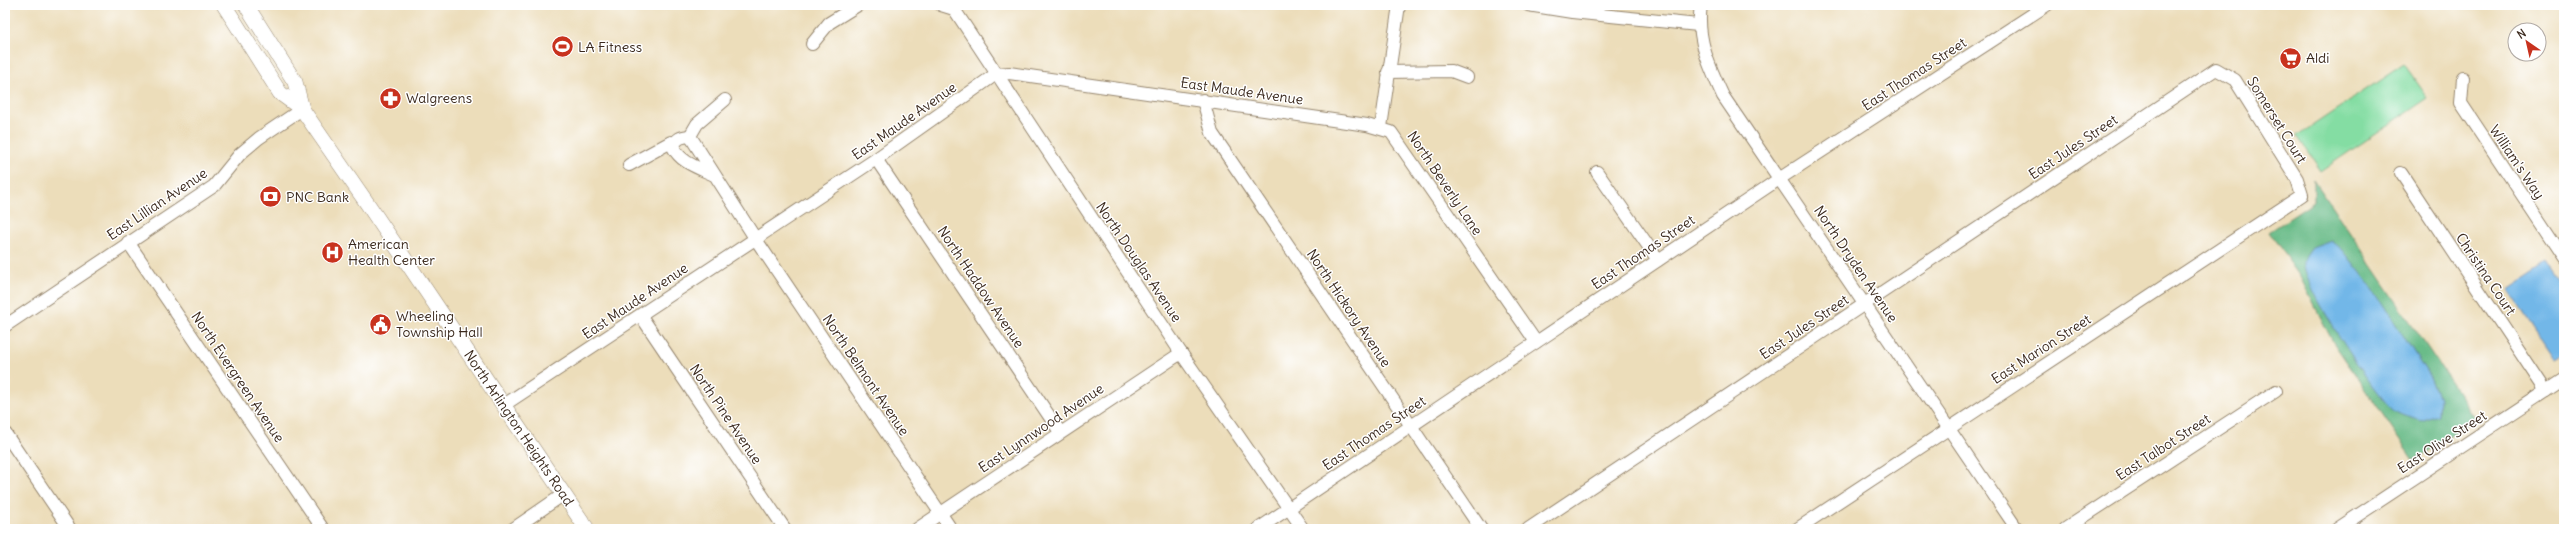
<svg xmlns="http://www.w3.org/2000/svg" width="2569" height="534" font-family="Delius,sans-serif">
	<rect width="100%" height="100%" fill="#fff"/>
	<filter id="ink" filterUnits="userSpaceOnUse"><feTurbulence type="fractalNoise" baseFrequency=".025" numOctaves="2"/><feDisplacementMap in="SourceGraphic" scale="8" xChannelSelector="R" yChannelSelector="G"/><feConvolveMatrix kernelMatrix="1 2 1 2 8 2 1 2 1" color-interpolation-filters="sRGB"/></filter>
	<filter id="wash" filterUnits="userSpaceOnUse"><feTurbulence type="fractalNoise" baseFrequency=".012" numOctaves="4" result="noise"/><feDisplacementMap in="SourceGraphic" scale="16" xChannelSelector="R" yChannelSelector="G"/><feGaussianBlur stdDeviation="0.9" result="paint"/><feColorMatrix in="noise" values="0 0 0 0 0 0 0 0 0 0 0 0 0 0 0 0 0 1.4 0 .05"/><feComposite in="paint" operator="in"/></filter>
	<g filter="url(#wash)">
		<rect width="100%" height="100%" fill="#ecddba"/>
		<path fill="#84dda3" stroke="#608460" d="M 2404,64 L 2428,98 L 2321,171 L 2297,136 Z"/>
		<path fill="#6bbc89" stroke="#537354" d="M 2314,180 L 2476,419 L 2414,460 L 2333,342 L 2298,273 L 2269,232 L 2314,202 Z"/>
		<g fill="#72b7e8" stroke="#567083">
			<path d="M 2331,241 L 2346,254 L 2369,283 L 2430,377 L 2439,398 L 2438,415 L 2421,421 C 2412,418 2400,416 2393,410 C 2374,394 2300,282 2304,261 C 2305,257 2309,252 2312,248 Z"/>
			<path d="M 2548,265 L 2564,289 L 2564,353 L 2554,359 L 2509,291 Z"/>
		</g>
	</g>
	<g filter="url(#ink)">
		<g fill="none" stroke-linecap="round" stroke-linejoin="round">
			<defs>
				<g id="minor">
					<path d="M 941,5 L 954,9"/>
					<path d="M 1528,5 L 1572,12 L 1698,25"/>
					<path d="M 1701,5 C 1696,38 1709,66 1723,96 L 2017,529"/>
					<path d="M 954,9 L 1181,353 L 1303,529"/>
					<path d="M 812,44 L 829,23 L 858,5"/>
					<path d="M 1388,72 L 1451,71 L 1467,77"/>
					<path d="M 2463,78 L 2461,103 L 2564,258"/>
					<path d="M 1203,100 L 1212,133 L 1481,529"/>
					<path d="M 1381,127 L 1399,5"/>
					<path d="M 690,136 L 697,124 L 725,100"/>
					<path d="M 876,159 L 1060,432"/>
					<path d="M 629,165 L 671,142 L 675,143"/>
					<path d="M 1597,172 L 1658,260"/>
					<path d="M 2401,173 L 2546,391"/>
					<path d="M 714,175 C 699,168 681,163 673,147 C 677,138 680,137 690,136 L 755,238 L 951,529"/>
					<path d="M 128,242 L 323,529"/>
					<path d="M 641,316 L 785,529"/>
					<path d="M 5,326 L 214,186 L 240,154 L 259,138 L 302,109"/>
					<path d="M 504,405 L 876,159 L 996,74 L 1009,73 L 1367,125 L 1391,132 L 1536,342"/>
					<path d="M 5,433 L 70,529"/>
					<path d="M 513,529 L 564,494"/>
					<path d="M 917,529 L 1181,353"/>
					<path d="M 1258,529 L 1779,179 L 2047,5"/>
					<path d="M 1528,529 L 2216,69 L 2235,80 L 2297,179 L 2302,195 L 1797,529"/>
					<path d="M 2065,529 L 2276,391"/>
					<path d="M 2337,529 L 2564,379"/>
				</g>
				<g id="major">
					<path d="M 224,5 L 280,93 L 302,109 L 369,206 L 587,529"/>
					<path d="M 246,5 L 295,82 L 302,109"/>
				</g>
			</defs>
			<use href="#minor" stroke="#94846c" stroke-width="14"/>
			<use href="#major" stroke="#94846c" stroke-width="16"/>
			<use href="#minor" stroke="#fff" stroke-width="12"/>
			<use href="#major" stroke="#fff" stroke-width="15"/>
		</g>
	</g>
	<defs>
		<symbol id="stadium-disc" viewBox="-11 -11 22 22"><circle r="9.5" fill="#c8321e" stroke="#fff"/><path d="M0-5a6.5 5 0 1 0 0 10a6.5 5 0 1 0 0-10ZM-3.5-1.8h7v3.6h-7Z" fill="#fff"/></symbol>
		<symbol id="supermarket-disc" viewBox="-11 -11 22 22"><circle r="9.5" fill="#c8321e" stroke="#fff"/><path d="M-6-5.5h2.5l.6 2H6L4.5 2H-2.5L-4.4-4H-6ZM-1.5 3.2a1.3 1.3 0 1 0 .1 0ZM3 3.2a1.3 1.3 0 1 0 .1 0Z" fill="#fff"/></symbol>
		<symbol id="pharmacy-disc" viewBox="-11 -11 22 22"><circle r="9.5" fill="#c8321e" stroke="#fff"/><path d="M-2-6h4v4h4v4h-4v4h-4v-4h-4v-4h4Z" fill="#fff"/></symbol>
		<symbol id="bank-disc" viewBox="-11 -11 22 22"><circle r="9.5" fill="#c8321e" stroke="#fff"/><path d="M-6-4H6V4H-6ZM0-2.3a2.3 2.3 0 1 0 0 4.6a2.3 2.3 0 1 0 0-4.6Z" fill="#fff"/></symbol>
		<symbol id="hospital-disc" viewBox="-11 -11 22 22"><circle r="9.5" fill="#c8321e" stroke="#fff"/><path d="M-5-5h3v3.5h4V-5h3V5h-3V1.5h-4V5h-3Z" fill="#fff"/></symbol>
		<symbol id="civic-disc" viewBox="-11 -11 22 22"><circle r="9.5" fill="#c8321e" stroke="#fff"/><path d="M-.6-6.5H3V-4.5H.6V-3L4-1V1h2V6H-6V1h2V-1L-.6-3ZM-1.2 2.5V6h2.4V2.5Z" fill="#fff"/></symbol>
	</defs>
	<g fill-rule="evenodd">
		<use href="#stadium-disc" x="550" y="34" width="25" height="25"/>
		<use href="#supermarket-disc" x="2278" y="46" width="25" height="25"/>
		<use href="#pharmacy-disc" x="378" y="86" width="25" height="25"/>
		<use href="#bank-disc" x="258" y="184" width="25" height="25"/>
		<use href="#hospital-disc" x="320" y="240" width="25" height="25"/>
		<use href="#civic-disc" x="368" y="312" width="25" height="25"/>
	</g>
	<g text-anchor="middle" stroke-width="3" stroke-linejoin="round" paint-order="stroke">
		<g font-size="14" fill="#3b2a1e" stroke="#fff" text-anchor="start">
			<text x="578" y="52">LA Fitness</text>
			<text x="2306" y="63">Aldi</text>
			<text x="406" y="103">Walgreens</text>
			<text x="286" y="202">PNC Bank</text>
			<text x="348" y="249">American<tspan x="348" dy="16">Health Center</tspan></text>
			<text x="396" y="321">Wheeling<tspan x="396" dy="16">Township Hall</tspan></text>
		</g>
		<g font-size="14" fill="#3b2a1e" stroke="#fff">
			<text transform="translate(1914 74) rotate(-33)" y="5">East Thomas Street</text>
			<text transform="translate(1242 91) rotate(8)" y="5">East Maude Avenue</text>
			<text transform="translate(2277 120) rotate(58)" y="5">Somerset Court</text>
			<text transform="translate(904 121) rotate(-35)" y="5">East Maude Avenue</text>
			<text transform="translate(2073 147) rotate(-34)" y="5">East Jules Street</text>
			<text transform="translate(2517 162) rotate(56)" y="5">William's Way</text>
			<text transform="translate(1445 183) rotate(56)" y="5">North Beverly Lane</text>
			<text transform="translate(157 204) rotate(-34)" y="5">East Lillian Avenue</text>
			<text transform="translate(1643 252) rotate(-34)" y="5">East Thomas Street</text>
			<text transform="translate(1139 262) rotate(56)" y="5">North Douglas Avenue</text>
			<text transform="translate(1856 264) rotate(56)" y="5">North Dryden Avenue</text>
			<text transform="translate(2486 274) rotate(56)" y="5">Christina Court</text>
			<text transform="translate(981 287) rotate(56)" y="5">North Haddow Avenue</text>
			<text transform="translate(635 301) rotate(-34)" y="5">East Maude Avenue</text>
			<text transform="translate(1349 308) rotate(56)" y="5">North Hickory Avenue</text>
			<text transform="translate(1804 327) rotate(-34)" y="5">East Jules Street</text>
			<text transform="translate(2041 349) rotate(-33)" y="5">East Marion Street</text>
			<text transform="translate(866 375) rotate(56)" y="5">North Belmont Avenue</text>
			<text transform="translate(238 377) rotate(56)" y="5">North Evergreen Avenue</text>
			<text transform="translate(726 414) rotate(56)" y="5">North Pine Avenue</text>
			<text transform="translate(519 428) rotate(56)" y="5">North Arlington Heights Road</text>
			<text transform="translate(1041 428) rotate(-34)" y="5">East Lynnwood Avenue</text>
			<text transform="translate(1374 433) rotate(-34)" y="5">East Thomas Street</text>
			<text transform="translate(2442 442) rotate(-33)" y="5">East Olive Street</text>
			<text transform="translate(2163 447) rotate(-33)" y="5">East Talbot Street</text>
		</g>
	</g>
	<rect width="2569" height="534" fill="none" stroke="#fff" stroke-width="20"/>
	<g transform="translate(2527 42) rotate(326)"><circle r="19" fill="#ffffff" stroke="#b1aaa5"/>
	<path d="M0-3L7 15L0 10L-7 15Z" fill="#c8321e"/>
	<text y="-6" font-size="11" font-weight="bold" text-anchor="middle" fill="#3b2a1e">N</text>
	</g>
</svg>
